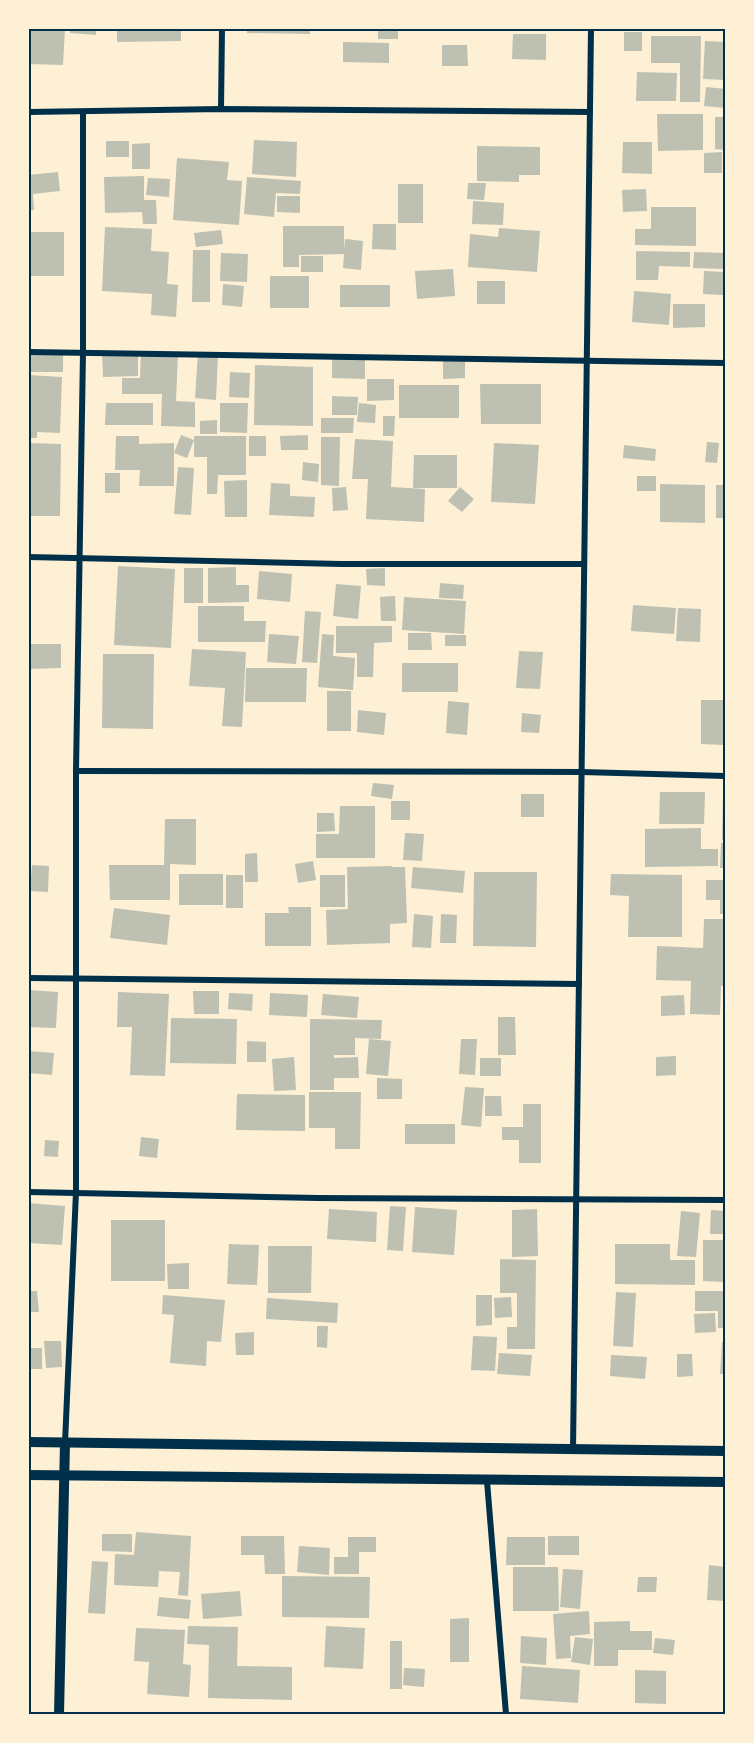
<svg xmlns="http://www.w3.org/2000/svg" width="754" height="1743" font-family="'DejaVu Sans',sans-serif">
	<rect width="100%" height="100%" fill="#fdf0d5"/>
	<g fill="#bec0b2">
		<path d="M 28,28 L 65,28 L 63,65 L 28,64 Z"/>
		<path d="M 70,28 L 96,28 L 96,35 L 70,33 Z"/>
		<path d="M 117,28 L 181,28 L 181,41 L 117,42 Z"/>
		<path d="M 247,28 L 310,28 L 310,34 L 247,33 Z"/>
		<rect x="378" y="28" width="20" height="11"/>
		<rect x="624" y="32" width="18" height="19"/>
		<path d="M 513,34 L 546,34 L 546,60 L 512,59 Z"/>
		<path d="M 651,36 L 701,36 L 700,102 L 680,102 L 680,63 L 651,63 Z"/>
		<path d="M 705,41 L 726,42 L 726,80 L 703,79 Z"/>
		<path d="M 343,42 L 389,43 L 389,63 L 343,62 Z"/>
		<path d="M 442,45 L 467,45 L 468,66 L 442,66 Z"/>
		<path d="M 637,72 L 677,73 L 676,101 L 636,101 Z"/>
		<path d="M 706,87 L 726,89 L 726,108 L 704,106 Z"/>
		<path d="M 657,114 L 703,114 L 703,150 L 658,151 Z"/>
		<path d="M 715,117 L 726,117 L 726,150 L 715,149 Z"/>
		<path d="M 254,140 L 297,142 L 296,177 L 252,174 Z"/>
		<rect x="106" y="141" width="23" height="16"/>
		<path d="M 623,142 L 652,142 L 652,174 L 622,173 Z"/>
		<path d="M 150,143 L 150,169 L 132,169 L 132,144 Z"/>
		<path d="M 477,146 L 540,147 L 540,175 L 519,175 L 519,182 L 477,181 Z"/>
		<path d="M 722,152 L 722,173 L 704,173 L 704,153 Z"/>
		<path d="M 177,158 L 229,162 L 227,180 L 242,181 L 239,225 L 173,220 Z"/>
		<path d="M 58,172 L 60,191 L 33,194 L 34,210 L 28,210 L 28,175 Z"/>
		<path d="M 144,176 L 144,200 L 156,200 L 157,224 L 143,224 L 142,212 L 105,213 L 104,177 Z"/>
		<path d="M 247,177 L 301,181 L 300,194 L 276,193 L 274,217 L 244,214 Z"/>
		<path d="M 148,178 L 170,179 L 169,197 L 146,195 Z"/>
		<path d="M 468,183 L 486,183 L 484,200 L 467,199 Z"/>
		<rect x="398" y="184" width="25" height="39"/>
		<path d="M 646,189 L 647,211 L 623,212 L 622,190 Z"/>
		<path d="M 277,196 L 300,196 L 300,213 L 277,212 Z"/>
		<path d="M 473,201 L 504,203 L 503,225 L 472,224 Z"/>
		<path d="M 651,207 L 696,207 L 696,246 L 635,245 L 635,229 L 651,229 Z"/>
		<path d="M 373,224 L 396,224 L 396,250 L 372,249 Z"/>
		<path d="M 283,226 L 344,226 L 344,251 L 345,239 L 363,241 L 361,270 L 343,268 L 344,254 L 299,255 L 299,267 L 283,267 Z"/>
		<path d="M 105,227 L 152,229 L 151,251 L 169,252 L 167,284 L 178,285 L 176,317 L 151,315 L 152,294 L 102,291 Z"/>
		<path d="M 499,228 L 540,231 L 537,272 L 468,267 L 470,234 L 498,237 Z"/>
		<path d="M 221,230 L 223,244 L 196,247 L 194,233 Z"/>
		<rect x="28" y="232" width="36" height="44"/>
		<path d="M 193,250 L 210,250 L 210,302 L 192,302 Z"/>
		<path d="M 636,251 L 690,252 L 690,267 L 659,266 L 658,280 L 636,280 Z"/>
		<path d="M 694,252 L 726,253 L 726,269 L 693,268 Z"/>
		<path d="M 221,253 L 248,254 L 247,282 L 220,281 Z"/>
		<rect x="301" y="256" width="22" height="16"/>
		<path d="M 453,269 L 455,296 L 417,299 L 415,271 Z"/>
		<path d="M 704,271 L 724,272 L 723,295 L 703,294 Z"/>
		<rect x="270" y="276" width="39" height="32"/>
		<rect x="477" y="281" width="28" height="23"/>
		<path d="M 223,284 L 244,286 L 242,307 L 222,305 Z"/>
		<rect x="340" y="285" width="50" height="22"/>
		<path d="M 634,291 L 671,294 L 669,325 L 632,322 Z"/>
		<path d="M 673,304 L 705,304 L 705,327 L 673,328 Z"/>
		<path d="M 30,352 L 63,353 L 63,372 L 30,372 Z"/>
		<path d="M 102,352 L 138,352 L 138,376 L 103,377 Z"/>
		<path d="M 141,352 L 178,353 L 176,401 L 195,402 L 195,427 L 161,426 L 162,394 L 122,394 L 122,378 L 140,378 Z"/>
		<path d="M 198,353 L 218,354 L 216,400 L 195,398 Z"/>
		<path d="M 332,356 L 365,357 L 365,379 L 332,378 Z"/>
		<path d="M 443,356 L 465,356 L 465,378 L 443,379 Z"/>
		<path d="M 255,365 L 313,367 L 313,426 L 254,425 Z"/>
		<path d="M 230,372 L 250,373 L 249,398 L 229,397 Z"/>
		<path d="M 28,375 L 62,377 L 60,433 L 37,432 L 37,438 L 28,438 Z"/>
		<path d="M 367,379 L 394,379 L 394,400 L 367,401 Z"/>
		<path d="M 480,384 L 541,384 L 541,424 L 481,424 Z"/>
		<rect x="399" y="385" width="60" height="33"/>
		<path d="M 332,396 L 358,397 L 357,415 L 332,415 Z"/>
		<path d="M 106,403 L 153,403 L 153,425 L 105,425 Z"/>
		<path d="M 220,403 L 248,403 L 247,433 L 220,432 Z"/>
		<path d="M 359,403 L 376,405 L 375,423 L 357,422 Z"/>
		<path d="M 383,416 L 395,416 L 394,436 L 383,436 Z"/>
		<path d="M 321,418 L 354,418 L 353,433 L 321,433 Z"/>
		<path d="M 217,420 L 217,434 L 200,434 L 200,421 Z"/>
		<path d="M 181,435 L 194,440 L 187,458 L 174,453 Z"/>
		<path d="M 308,435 L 308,450 L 281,450 L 280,436 Z"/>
		<path d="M 116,436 L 139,436 L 139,444 L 174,443 L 174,486 L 139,486 L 140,470 L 115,470 Z"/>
		<path d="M 194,436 L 246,436 L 246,475 L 218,475 L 217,494 L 207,494 L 207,457 L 194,457 Z"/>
		<rect x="249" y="436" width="17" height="20"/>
		<path d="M 321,437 L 340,437 L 339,486 L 321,485 Z"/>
		<path d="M 355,439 L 393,441 L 391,487 L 425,489 L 424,522 L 366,519 L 368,479 L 352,479 Z"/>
		<path d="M 707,442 L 719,443 L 717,463 L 705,462 Z"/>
		<path d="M 28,443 L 61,444 L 60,516 L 28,516 Z"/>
		<path d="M 494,443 L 539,445 L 535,504 L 491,502 Z"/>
		<path d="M 624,445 L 656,449 L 655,461 L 623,458 Z"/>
		<path d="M 414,455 L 457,455 L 457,488 L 413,488 Z"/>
		<path d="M 303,462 L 319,464 L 318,482 L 302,480 Z"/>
		<path d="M 178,467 L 194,468 L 191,515 L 174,514 Z"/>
		<rect x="105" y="473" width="15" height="20"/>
		<rect x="637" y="476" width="19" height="15"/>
		<path d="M 247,480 L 247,517 L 225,517 L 224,481 Z"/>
		<path d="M 271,483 L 290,484 L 290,496 L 315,497 L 314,517 L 269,515 Z"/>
		<path d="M 660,484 L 705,485 L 705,523 L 660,522 Z"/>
		<rect x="716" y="485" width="10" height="33"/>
		<path d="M 346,487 L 348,510 L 333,511 L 332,488 Z"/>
		<path d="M 460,487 L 474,499 L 462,512 L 448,501 Z"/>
		<path d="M 118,566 L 175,569 L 171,648 L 114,645 Z"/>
		<path d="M 236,567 L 236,585 L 249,585 L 249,602 L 208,603 L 208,568 Z"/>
		<rect x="184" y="568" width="19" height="35"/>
		<path d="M 385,568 L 385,586 L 367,585 L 366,569 Z"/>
		<path d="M 259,571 L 292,574 L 290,602 L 257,599 Z"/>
		<path d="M 440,583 L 464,585 L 463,599 L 439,598 Z"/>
		<path d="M 336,584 L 361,586 L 358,619 L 333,616 Z"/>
		<path d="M 395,596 L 396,621 L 381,621 L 380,597 Z"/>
		<path d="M 404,597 L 466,601 L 464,634 L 402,630 Z"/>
		<path d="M 633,605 L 676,608 L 674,634 L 631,631 Z"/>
		<path d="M 198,606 L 244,606 L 244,621 L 266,621 L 265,642 L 198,642 Z"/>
		<path d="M 678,608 L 701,609 L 700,642 L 676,641 Z"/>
		<path d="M 305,611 L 321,612 L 317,663 L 302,662 Z"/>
		<path d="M 336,626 L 392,626 L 392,642 L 374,643 L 373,677 L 357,677 L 357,653 L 336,653 Z"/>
		<path d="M 408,633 L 431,633 L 432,650 L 408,650 Z"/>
		<path d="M 269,634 L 299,636 L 296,664 L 267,662 Z"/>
		<path d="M 322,634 L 334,635 L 333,656 L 355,658 L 353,690 L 318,687 Z"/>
		<rect x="445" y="635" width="21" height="11"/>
		<path d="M 28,644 L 61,644 L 61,668 L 28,669 Z"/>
		<path d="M 192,649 L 246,652 L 242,727 L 222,726 L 225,688 L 189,686 Z"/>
		<path d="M 519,651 L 543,652 L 540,689 L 516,688 Z"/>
		<path d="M 103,654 L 154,654 L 153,729 L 102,728 Z"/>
		<rect x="402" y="663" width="56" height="29"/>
		<path d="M 246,668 L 307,668 L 306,702 L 245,702 Z"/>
		<rect x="327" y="691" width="24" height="40"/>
		<path d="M 701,700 L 724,700 L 724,745 L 701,744 Z"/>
		<path d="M 448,701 L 469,703 L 467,735 L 446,733 Z"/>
		<path d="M 358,710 L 386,713 L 384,735 L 357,732 Z"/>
		<path d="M 522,713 L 541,715 L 539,733 L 521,732 Z"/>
		<path d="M 373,783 L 394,785 L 392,799 L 371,796 Z"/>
		<path d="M 660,792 L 705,792 L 704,824 L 659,824 Z"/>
		<path d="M 723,793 L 726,793 L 726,840 L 722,840 Z"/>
		<rect x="521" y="794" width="23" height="23"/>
		<rect x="391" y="801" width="19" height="19"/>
		<path d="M 340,806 L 375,806 L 375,858 L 316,858 L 316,834 L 339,834 Z"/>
		<path d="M 317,813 L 334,813 L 335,831 L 317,832 Z"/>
		<path d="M 165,819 L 196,819 L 196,865 L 170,864 L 170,900 L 110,900 L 109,865 L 164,865 Z"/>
		<path d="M 701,828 L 701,849 L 718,849 L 718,866 L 645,867 L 645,829 Z"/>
		<path d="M 405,833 L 424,834 L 422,861 L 403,860 Z"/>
		<path d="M 721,843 L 726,843 L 726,868 L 720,868 Z"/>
		<path d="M 257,853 L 258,882 L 245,882 L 245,854 Z"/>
		<path d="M 313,861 L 316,880 L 298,883 L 295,864 Z"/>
		<path d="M 32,865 L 49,866 L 48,892 L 30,891 Z"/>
		<path d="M 392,866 L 392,867 L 405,867 L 407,923 L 390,924 L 390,943 L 327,945 L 326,910 L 348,909 L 347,867 Z"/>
		<path d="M 413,867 L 465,871 L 463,893 L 411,888 Z"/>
		<path d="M 474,872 L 537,872 L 536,947 L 473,946 Z"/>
		<rect x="179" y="874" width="44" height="31"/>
		<path d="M 611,874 L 682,875 L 682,937 L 628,937 L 629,896 L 610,895 Z"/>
		<rect x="226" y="875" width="17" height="33"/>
		<rect x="320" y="875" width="25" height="32"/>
		<path d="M 706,880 L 726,880 L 726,914 L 720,914 L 720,900 L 706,900 Z"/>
		<path d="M 288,907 L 311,907 L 311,946 L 265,946 L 265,913 L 289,913 Z"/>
		<path d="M 114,908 L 170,915 L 167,945 L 110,938 Z"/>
		<path d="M 414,914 L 433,916 L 431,948 L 412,947 Z"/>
		<path d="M 441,914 L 457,915 L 456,943 L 440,943 Z"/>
		<path d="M 704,919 L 726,919 L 726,986 L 721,986 L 720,1015 L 690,1014 L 691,981 L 656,980 L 657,946 L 703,948 Z"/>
		<path d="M 28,990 L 58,992 L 56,1028 L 28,1027 Z"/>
		<path d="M 193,991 L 219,991 L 219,1014 L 194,1014 Z"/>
		<path d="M 118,992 L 169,994 L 165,1076 L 130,1075 L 132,1027 L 117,1027 Z"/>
		<path d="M 229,993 L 253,994 L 252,1011 L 228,1009 Z"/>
		<path d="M 270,993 L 308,995 L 307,1017 L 269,1015 Z"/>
		<path d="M 323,994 L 359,997 L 357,1018 L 321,1015 Z"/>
		<path d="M 684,995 L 685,1015 L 661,1016 L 661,996 Z"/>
		<path d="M 498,1017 L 515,1017 L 516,1055 L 498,1055 Z"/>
		<path d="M 171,1018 L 237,1019 L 236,1064 L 170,1063 Z"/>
		<path d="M 310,1019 L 382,1020 L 381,1039 L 355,1038 L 355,1055 L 334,1055 L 334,1058 L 358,1057 L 359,1078 L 334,1078 L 334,1090 L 310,1090 Z"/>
		<path d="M 369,1039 L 391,1041 L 388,1076 L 366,1074 Z"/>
		<path d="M 461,1039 L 477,1039 L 475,1075 L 459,1074 Z"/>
		<path d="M 247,1041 L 266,1042 L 266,1062 L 247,1062 Z"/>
		<path d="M 28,1051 L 54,1053 L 52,1075 L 28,1073 Z"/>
		<path d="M 676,1056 L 676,1075 L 656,1076 L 656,1057 Z"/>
		<path d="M 294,1057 L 296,1090 L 274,1091 L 272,1059 Z"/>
		<rect x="480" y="1058" width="21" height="18"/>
		<path d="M 377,1078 L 402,1079 L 402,1099 L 377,1099 Z"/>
		<path d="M 465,1087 L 484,1088 L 481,1127 L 461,1125 Z"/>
		<path d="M 309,1092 L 361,1092 L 360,1149 L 335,1149 L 335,1128 L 309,1128 Z"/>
		<path d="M 237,1094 L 305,1095 L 305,1131 L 236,1130 Z"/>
		<path d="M 485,1096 L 501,1096 L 502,1116 L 485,1116 Z"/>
		<path d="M 523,1104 L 541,1104 L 541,1163 L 519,1163 L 519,1140 L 502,1140 L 502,1127 L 523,1127 Z"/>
		<rect x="405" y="1124" width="50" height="20"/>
		<path d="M 141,1137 L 159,1139 L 157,1158 L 139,1156 Z"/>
		<path d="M 45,1140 L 59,1141 L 58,1157 L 44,1156 Z"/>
		<path d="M 28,1203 L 65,1206 L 62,1245 L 28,1243 Z"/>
		<path d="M 390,1206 L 406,1207 L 403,1251 L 387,1250 Z"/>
		<path d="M 415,1207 L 457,1210 L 454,1255 L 412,1252 Z"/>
		<path d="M 329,1209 L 377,1212 L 376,1242 L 327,1239 Z"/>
		<path d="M 537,1209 L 538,1256 L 512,1257 L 512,1210 Z"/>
		<path d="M 711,1210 L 726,1211 L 726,1234 L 710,1234 Z"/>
		<path d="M 681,1211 L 700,1213 L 696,1257 L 677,1256 Z"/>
		<rect x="111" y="1220" width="54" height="61"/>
		<path d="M 703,1240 L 726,1240 L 726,1282 L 703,1281 Z"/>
		<path d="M 229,1244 L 259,1245 L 257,1285 L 227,1284 Z"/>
		<path d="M 615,1244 L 670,1244 L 670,1260 L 695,1260 L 695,1285 L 615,1284 Z"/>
		<path d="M 268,1246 L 312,1246 L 311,1293 L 268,1293 Z"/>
		<path d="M 500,1259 L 536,1260 L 535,1349 L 507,1349 L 507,1327 L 517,1327 L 517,1293 L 500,1293 Z"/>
		<path d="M 189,1263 L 189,1289 L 168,1289 L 167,1264 Z"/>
		<path d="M 28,1291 L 37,1291 L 39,1312 L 28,1312 Z"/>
		<path d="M 695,1291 L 726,1291 L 726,1328 L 718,1328 L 718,1311 L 695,1311 Z"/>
		<path d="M 616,1292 L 636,1293 L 633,1347 L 613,1346 Z"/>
		<path d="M 163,1295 L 225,1300 L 221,1342 L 207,1341 L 206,1366 L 170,1363 L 174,1315 L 162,1314 Z"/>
		<path d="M 476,1295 L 492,1295 L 492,1325 L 476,1326 Z"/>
		<path d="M 511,1297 L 512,1317 L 495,1318 L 494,1298 Z"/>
		<path d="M 267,1298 L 338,1303 L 337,1323 L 266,1319 Z"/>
		<path d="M 715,1313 L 716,1332 L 695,1333 L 694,1314 Z"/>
		<path d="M 317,1326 L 328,1326 L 327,1348 L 317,1347 Z"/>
		<path d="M 254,1332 L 254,1355 L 236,1355 L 235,1333 Z"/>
		<path d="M 473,1336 L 497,1337 L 495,1371 L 471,1370 Z"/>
		<path d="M 44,1341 L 61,1341 L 62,1367 L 46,1368 Z"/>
		<path d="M 722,1342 L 726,1343 L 726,1374 L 720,1374 Z"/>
		<rect x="28" y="1348" width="14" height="21"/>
		<path d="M 499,1353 L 532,1355 L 530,1376 L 497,1374 Z"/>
		<path d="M 677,1354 L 692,1354 L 693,1376 L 677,1377 Z"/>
		<path d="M 611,1355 L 647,1357 L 645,1379 L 610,1376 Z"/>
		<path d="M 136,1532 L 191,1536 L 188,1596 L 178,1595 L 180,1572 L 159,1571 L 158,1587 L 114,1585 L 115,1554 L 134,1555 Z"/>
		<path d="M 102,1534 L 132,1534 L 132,1552 L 102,1551 Z"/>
		<path d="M 241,1536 L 284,1536 L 285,1574 L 265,1574 L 264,1555 L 241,1555 Z"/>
		<rect x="548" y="1536" width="31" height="19"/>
		<path d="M 348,1537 L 376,1537 L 376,1552 L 359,1552 L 359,1574 L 334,1574 L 334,1557 L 348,1557 Z"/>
		<path d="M 507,1537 L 545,1537 L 545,1565 L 506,1565 Z"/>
		<path d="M 299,1546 L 330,1548 L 329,1575 L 297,1572 Z"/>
		<path d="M 92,1561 L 108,1562 L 105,1614 L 88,1613 Z"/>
		<path d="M 709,1565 L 726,1567 L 726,1601 L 707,1600 Z"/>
		<path d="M 513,1567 L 558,1567 L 559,1611 L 513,1611 Z"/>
		<path d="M 563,1569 L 583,1570 L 580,1609 L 560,1607 Z"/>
		<path d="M 282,1576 L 370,1577 L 369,1618 L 282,1617 Z"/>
		<path d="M 638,1577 L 657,1577 L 656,1592 L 637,1592 Z"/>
		<path d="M 240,1591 L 242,1616 L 203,1619 L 201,1594 Z"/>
		<path d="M 159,1597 L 191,1600 L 189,1619 L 157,1616 Z"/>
		<path d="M 589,1611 L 590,1634 L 570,1636 L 571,1658 L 556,1659 L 553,1614 Z"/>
		<path d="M 469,1618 L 469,1662 L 450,1662 L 450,1619 Z"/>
		<path d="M 630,1621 L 630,1631 L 652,1631 L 652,1650 L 618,1650 L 618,1666 L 594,1666 L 594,1622 Z"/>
		<path d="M 188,1626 L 238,1627 L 237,1666 L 292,1667 L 292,1700 L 208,1698 L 209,1645 L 187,1644 Z"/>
		<path d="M 326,1626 L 365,1628 L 363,1669 L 324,1667 Z"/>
		<path d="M 136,1628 L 185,1630 L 183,1664 L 191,1665 L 189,1697 L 147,1694 L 149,1662 L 134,1661 Z"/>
		<path d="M 521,1636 L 547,1638 L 546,1665 L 520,1663 Z"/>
		<path d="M 575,1637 L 593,1639 L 590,1665 L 571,1662 Z"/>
		<path d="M 655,1638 L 675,1640 L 673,1655 L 653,1653 Z"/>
		<rect x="390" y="1641" width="12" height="48"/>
		<path d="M 522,1666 L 580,1670 L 578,1703 L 520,1699 Z"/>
		<path d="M 404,1668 L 425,1669 L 424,1687 L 403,1685 Z"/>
		<path d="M 635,1670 L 666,1671 L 666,1704 L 635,1703 Z"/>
	</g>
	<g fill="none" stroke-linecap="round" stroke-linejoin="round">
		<g stroke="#003049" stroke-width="6">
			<path d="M 221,109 L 222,28"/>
			<path d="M 28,112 L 221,109 L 590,112"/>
			<path d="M 28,352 L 726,363"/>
			<path d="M 28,557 L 341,564 L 584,564"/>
			<path d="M 76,771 L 582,772 L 726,776"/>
			<path d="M 28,978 L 579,984"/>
			<path d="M 28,1192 L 318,1198 L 726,1200"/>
			<path d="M 65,1443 L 76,1192 L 76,771 L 83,353 L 83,112"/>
			<path d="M 573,1450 L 591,28"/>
			<path d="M 487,1481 L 506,1714"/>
		</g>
		<g stroke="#003049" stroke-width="10">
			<path d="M 28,1442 L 726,1451"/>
			<path d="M 28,1475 L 726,1482"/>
			<path d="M 59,1714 L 65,1443"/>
		</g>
	</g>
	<rect width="754" height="1743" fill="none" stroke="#fdf0d5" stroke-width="60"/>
	<rect x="30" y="30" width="694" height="1683" fill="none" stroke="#003049" stroke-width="2"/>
</svg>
